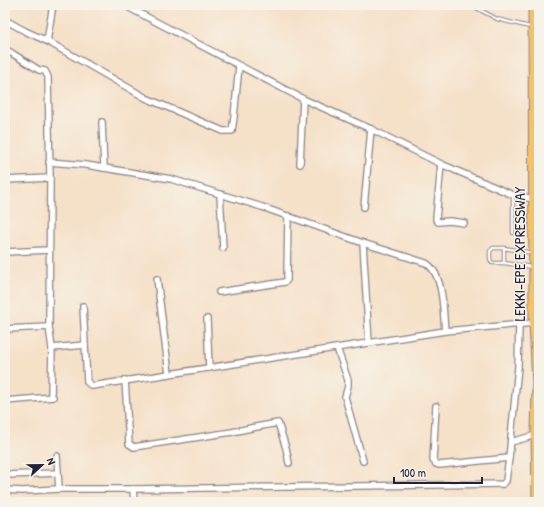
<svg xmlns="http://www.w3.org/2000/svg" width="544" height="507" font-family="'Patrick Hand',sans-serif">
	<rect width="100%" height="100%" fill="#f7f3e8"/>
	<filter id="ink" filterUnits="userSpaceOnUse"><feTurbulence type="fractalNoise" baseFrequency=".025" numOctaves="2"/><feDisplacementMap in="SourceGraphic" scale="8" xChannelSelector="R" yChannelSelector="G"/><feConvolveMatrix kernelMatrix="1 2 1 2 8 2 1 2 1" color-interpolation-filters="sRGB"/></filter>
	<filter id="wash" filterUnits="userSpaceOnUse"><feTurbulence type="fractalNoise" baseFrequency=".012" numOctaves="4" result="noise"/><feDisplacementMap in="SourceGraphic" scale="16" xChannelSelector="R" yChannelSelector="G"/><feGaussianBlur stdDeviation="0.9" result="paint"/><feColorMatrix in="noise" values="0 0 0 0 0 0 0 0 0 0 0 0 0 0 0 0 0 1.4 0 .05"/><feComposite in="paint" operator="in"/></filter>
	<g filter="url(#wash)">
		<rect width="100%" height="100%" fill="#f5e0c8"/>
	</g>
	<g filter="url(#ink)">
		<g fill="none" stroke-linecap="round" stroke-linejoin="round">
			<defs>
				<g id="service">
					<path d="M 471,5 L 497,19 L 530,27"/>
					<path d="M 513,233 L 513,196"/>
					<path d="M 504,263 L 504,248"/>
					<path d="M 532,267 L 504,263 L 492,263 L 490,259 L 490,251 L 493,248 L 504,248 L 533,253"/>
				</g>
				<g id="minor">
					<path d="M 124,5 L 303,99 L 371,129 L 441,164 L 513,195 L 534,199"/>
					<path d="M 5,20 L 25,31 L 47,41 L 146,98 L 223,131 L 232,131 L 234,117 L 239,66"/>
					<path d="M 47,41 L 53,5"/>
					<path d="M 5,49 L 39,70 L 45,71 L 48,77 L 50,178 L 49,327 L 52,348 L 51,396 L 53,397 L 5,401"/>
					<path d="M 102,122 L 104,168"/>
					<path d="M 49,162 L 86,165 L 171,179 L 262,207 L 363,243 L 426,263 C 444,274 443,311 445,331"/>
					<path d="M 300,164 L 303,99"/>
					<path d="M 441,164 L 436,219 L 438,222 L 450,221 L 464,223"/>
					<path d="M 5,180 L 50,178"/>
					<path d="M 220,194 L 223,248"/>
					<path d="M 364,207 L 371,129"/>
					<path d="M 363,243 L 369,343"/>
					<path d="M 5,252 L 49,250"/>
					<path d="M 157,279 L 169,374"/>
					<path d="M 219,292 L 285,282 L 287,280 L 288,216"/>
					<path d="M 83,306 L 87,382 L 92,386 L 445,331 L 534,323"/>
					<path d="M 207,319 L 209,368"/>
					<path d="M 5,329 L 49,327"/>
					<path d="M 52,348 L 85,345"/>
					<path d="M 337,348 L 348,380 L 348,386 L 345,397 L 363,461"/>
					<path d="M 125,380 L 129,444 L 134,447 L 232,432 L 256,427 L 278,423 L 286,448 L 289,463"/>
					<path d="M 436,406 L 433,460 L 436,464 L 439,465 L 509,458 L 518,367 L 519,324"/>
					<path d="M 511,442 L 536,435"/>
					<path d="M 57,456 L 59,489"/>
					<path d="M 5,475 L 58,473"/>
					<path d="M 133,489 L 134,502"/>
					<path d="M 5,490 L 22,491 L 59,489 L 133,489 L 503,484 L 506,481 L 509,458"/>
				</g>
				<path id="trunk" d="M 533,5 L 534,323 L 537,384 L 536,435 L 537,502"/>
			</defs>
			<use href="#service" stroke="#8c8182" stroke-width="4.5"/>
			<use href="#minor" stroke="#8c8182" stroke-width="8"/>
			<use href="#trunk" stroke="#8c8182" stroke-width="11"/>
			<use href="#service" stroke="#fff" stroke-width="2.5"/>
			<use href="#minor" stroke="#fff" stroke-width="5.5"/>
			<use href="#trunk" stroke="#f4c26a" stroke-width="9"/>
		</g>
	</g>
	<g text-anchor="middle" stroke-width="3" stroke-linejoin="round" paint-order="stroke">
		<g font-size="15" fill="#22223b" stroke="#f7f3e8">
			<text transform="translate(520 254) rotate(-90)" y="5">LEKKI-EPE EXPRESSWAY</text>
		</g>
	</g>
	<rect width="544" height="507" fill="none" stroke="#f7f3e8" stroke-width="20"/>
	<g transform="translate(42 465) rotate(68)" stroke="#f7f3e8" stroke-width="3" paint-order="stroke">
	<path d="M0-3L7 15L0 10L-7 15Z" fill="#22223b"/>
	<text y="-6" font-size="11" font-weight="bold" text-anchor="middle" fill="#22223b">N</text>
	</g>
	<path d="M394 477v6h88v-6" fill="none" stroke="#22223b" stroke-width="2"/>
	<text x="400" y="477" font-size="12" fill="#22223b" stroke="#f7f3e8" stroke-width="3" paint-order="stroke">100 m</text>
</svg>
